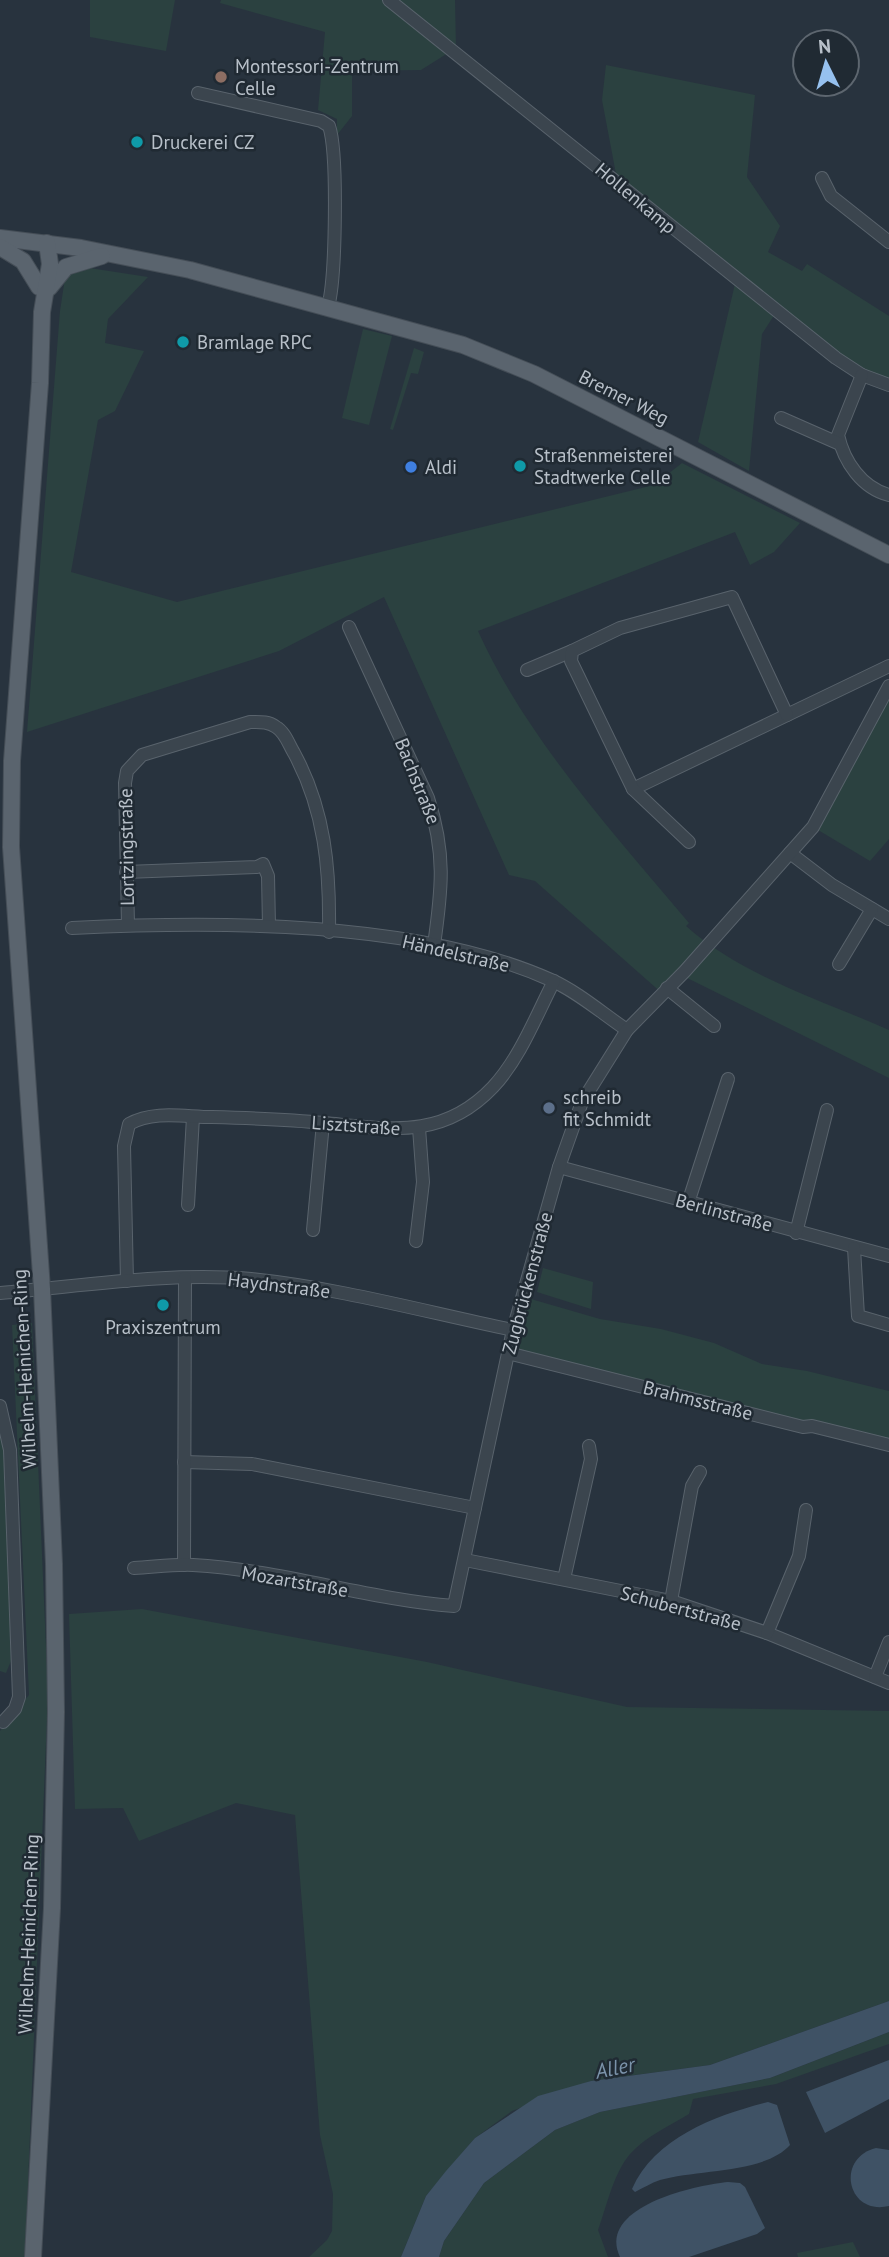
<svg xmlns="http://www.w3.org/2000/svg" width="889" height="2257" font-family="'PT Sans',sans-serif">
	<rect width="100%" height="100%" fill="#28333e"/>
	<g fill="#2b4140">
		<path d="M 90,0 L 175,0 L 166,51 L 90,37 Z"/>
		<path d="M 221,0 L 455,0 L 456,48 L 421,70 L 352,71 L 352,116 L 337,135 L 337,119 L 318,110 L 325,32 L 220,3 Z"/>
		<path d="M 606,65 L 755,95 L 747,177 L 780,226 L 768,252 L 802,271 L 807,264 L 889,316 L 889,378 C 854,379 806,328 780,306 L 762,334 L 749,471 L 698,442 L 738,271 L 616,174 L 602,100 Z"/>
		<path d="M 83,267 L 148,277 L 108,319 L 105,343 L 144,351 L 115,411 L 98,420 L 71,572 L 177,602 L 654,485 L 682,463 L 800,523 L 774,552 L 750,565 L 735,532 L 478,631 C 525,736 614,834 689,923 L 686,926 C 742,976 822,1000 889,1030 L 889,1078 L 681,975 L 664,995 L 535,881 L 509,875 L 384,597 L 279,651 L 27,732 L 60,311 L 65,278 Z"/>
		<path d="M 363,329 L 392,336 L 369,425 L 342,418 Z"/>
		<path d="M 414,348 L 424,352 L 418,374 L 411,373 L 393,430 L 390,429 Z"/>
		<path d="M 889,697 L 889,839 L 870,861 L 813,827 Z"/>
		<path d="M 543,1268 L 593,1282 L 591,1309 L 537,1292 Z"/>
		<path d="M 524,1297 L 600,1319 L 661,1329 L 714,1343 L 762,1364 L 807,1371 L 889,1391 L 889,1445 L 508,1353 Z"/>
		<path d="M 32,1323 L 48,1693 L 25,2257 L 0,2257 L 0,1731 L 29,1695 L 12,1325 Z"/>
		<path d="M 0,1428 L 4,1451 L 13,1656 L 6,1673 L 0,1671 Z"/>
		<path d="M 142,1609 L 427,1662 L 627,1707 L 889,1711 L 889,2001 L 710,2065 L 591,2081 L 512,2111 L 475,2138 L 426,2196 L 401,2257 L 309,2257 L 327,2240 L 332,2231 L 333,2194 L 320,2135 L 295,1815 L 236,1803 L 139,1841 L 123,1808 L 75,1809 L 69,1614 Z"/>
		<path d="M 889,2032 L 889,2044 L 776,2084 L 693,2099 L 689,2114 C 669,2126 645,2137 630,2154 C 613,2174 607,2206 598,2230 L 608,2257 L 439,2257 L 444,2241 L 484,2183 L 555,2130 L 600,2112 L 770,2078 Z"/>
		<path d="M 853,2242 L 860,2257 L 798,2257 L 797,2253 Z"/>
	</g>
	<g fill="#3f5265">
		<path d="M 889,2001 L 889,2032 L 770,2078 L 600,2112 L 555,2130 L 484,2183 L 444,2241 L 439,2257 L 401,2257 L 426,2196 L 446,2171 L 475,2138 L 538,2096 L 591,2081 L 710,2065 Z"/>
		<path d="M 889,2060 L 889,2099 L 825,2133 L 806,2092 Z"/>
		<path d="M 768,2102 L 777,2105 L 790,2145 C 764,2174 697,2169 660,2180 C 651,2183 643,2188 635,2192 L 632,2189 C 655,2137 717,2115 768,2102 Z"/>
		<path d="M 876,2148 L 889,2150 L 889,2206 C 847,2216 835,2158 876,2148 Z"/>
		<path d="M 728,2182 L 740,2183 L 745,2187 L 765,2228 L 757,2234 L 689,2257 L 620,2257 C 596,2207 695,2185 728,2182 Z"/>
	</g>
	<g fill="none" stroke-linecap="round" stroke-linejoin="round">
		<defs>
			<g id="minor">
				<path d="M 389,0 L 836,358 L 862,375 L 889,385"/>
				<path d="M 198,93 L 321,121 L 329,126 C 338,152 336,278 328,307"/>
				<path d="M 822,178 L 831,196 L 889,242"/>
				<path d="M 862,375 L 838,435 C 844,462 862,488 889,495"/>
				<path d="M 781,418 L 840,444"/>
				<path d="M 349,627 L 428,798 C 446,853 442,889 434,945"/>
				<path d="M 527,670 L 572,651"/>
				<path d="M 633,789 L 889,666"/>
				<path d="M 689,842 L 633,789 L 571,661 L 572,651 L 620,628 L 732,597 L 787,715"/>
				<path d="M 790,853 L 832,885 L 889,919"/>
				<path d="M 126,872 L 257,867 L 263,864 L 268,876 L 269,926"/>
				<path d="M 128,925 L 125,783 L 127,771 L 142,755 L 250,722 C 259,722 268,721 276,727 C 285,732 289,745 294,753 C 325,810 330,869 329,932"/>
				<path d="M 72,928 C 217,921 417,920 551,980 C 578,992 603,1014 627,1030"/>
				<path d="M 839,964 L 872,909"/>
				<path d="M 667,988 L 714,1026"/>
				<path d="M 559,1167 L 889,1256"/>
				<path d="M 688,1203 L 728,1079"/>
				<path d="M 188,1205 L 193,1117"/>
				<path d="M 313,1230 L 323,1123"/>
				<path d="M 796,1233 L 827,1110"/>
				<path d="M 416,1241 L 423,1182 L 419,1128"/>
				<path d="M 854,1248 L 858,1316 L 889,1325"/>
				<path d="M 127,1281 L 124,1146 L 129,1124 C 154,1110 185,1117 212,1117 C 250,1118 287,1119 324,1123 C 389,1129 443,1140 493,1087 C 520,1058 536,1016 554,981"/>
				<path d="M 0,1293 C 83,1286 168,1272 251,1279 C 339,1288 426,1312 513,1330"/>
				<path d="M 508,1353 L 803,1427 L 812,1426 L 889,1445"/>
				<path d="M 0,1406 L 10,1450 L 19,1697 L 15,1709 L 3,1722"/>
				<path d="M 184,1462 L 252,1464 L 475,1508"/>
				<path d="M 465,1560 L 671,1601 L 767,1633 L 889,1683"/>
				<path d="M 184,1565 L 185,1278"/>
				<path d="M 134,1568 C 154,1567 174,1564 193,1565 C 281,1570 366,1599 454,1606 L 513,1330 L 559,1167 L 582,1102 L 627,1030 L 685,971 L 813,827 L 889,686"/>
				<path d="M 564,1579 L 591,1459 L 589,1446"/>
				<path d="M 671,1601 L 692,1486 L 700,1472"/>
				<path d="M 767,1633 L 799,1556 L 806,1510"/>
				<path d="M 875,1677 L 889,1642"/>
			</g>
			<g id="major">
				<path d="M 0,238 L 81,248 L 190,270 L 463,345 L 534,374 L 889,555"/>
				<path d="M 0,247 L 23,261 L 39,287"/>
				<path d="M 49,288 L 66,267 L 102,256"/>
				<path d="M 33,2257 L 52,1908 L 56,1712 L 54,1564 L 42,1289 L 11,847 L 12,761 L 40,383 L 42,312 L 50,264 L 47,243"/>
			</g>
		</defs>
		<use href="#minor" stroke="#59636c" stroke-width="14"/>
		<use href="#major" stroke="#454e57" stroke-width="18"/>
		<use href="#minor" stroke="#3b454e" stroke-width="12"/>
		<use href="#major" stroke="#5a646e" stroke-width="16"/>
	</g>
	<circle fill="#8d6e63" stroke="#202a33" stroke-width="2.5" cx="221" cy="77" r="7"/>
	<g fill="#0f9aa8" stroke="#202a33" stroke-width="2.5">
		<circle cx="137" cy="142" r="7"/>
		<circle cx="183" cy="342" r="7"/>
		<circle cx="520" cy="466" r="7"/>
		<circle cx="163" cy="1305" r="7"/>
	</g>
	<circle fill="#3f7fe0" stroke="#202a33" stroke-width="2.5" cx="411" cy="467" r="7"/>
	<circle fill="#5c6f8a" stroke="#202a33" stroke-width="2.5" cx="549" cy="1108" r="7"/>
	<g text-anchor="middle" stroke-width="5" stroke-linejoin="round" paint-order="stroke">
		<g font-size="19" fill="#b8c0c9" stroke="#202a33" text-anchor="start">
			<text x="235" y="73">Montessori-Zentrum<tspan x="235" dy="22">Celle</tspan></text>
			<text x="151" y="149">Druckerei CZ</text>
			<text x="197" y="349">Bramlage RPC</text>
			<text x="534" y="462">Straßenmeisterei<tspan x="534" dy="22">Stadtwerke Celle</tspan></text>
			<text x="425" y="474">Aldi</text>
			<text x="563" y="1104">schreib<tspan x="563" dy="22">fit Schmidt</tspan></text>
			<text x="163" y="1334" text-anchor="middle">Praxiszentrum</text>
		</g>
		<g font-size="19" fill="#b8c0c9" stroke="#202a33">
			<text transform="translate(636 198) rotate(40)" y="7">Hollenkamp</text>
			<text transform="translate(624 397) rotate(27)" y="7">Bremer Weg</text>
			<text transform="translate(418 781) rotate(68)" y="7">Bachstraße</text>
			<text transform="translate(126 847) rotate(-91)" y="7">Lortzingstraße</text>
			<text transform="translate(456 953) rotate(13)" y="7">Händelstraße</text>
			<text transform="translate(356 1125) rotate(4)" y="7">Lisztstraße</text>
			<text transform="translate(724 1212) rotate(15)" y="7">Berlinstraße</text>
			<text transform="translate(527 1283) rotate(-75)" y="7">Zugbrückenstraße</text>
			<text transform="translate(279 1285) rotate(7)" y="7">Haydnstraße</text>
			<text transform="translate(24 1369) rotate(-93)" y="7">Wilhelm-Heinichen-Ring</text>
			<text transform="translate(698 1400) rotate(14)" y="7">Brahmsstraße</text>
			<text transform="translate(295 1581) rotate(10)" y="7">Mozartstraße</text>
			<text transform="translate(681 1608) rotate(15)" y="7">Schubertstraße</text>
			<text transform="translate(28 1934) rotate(-88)" y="7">Wilhelm-Heinichen-Ring</text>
		</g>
		<g font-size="21" font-style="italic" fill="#7b93aa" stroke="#202a33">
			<text transform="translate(615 2068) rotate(-11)" y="7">Aller</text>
		</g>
	</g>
	<g transform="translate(826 63) rotate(355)"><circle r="33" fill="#202a33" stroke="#5d666f" stroke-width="2"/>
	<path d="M0-5L12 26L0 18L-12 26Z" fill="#96c1ef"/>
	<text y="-10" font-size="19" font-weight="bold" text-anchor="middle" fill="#b8c0c9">N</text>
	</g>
</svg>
